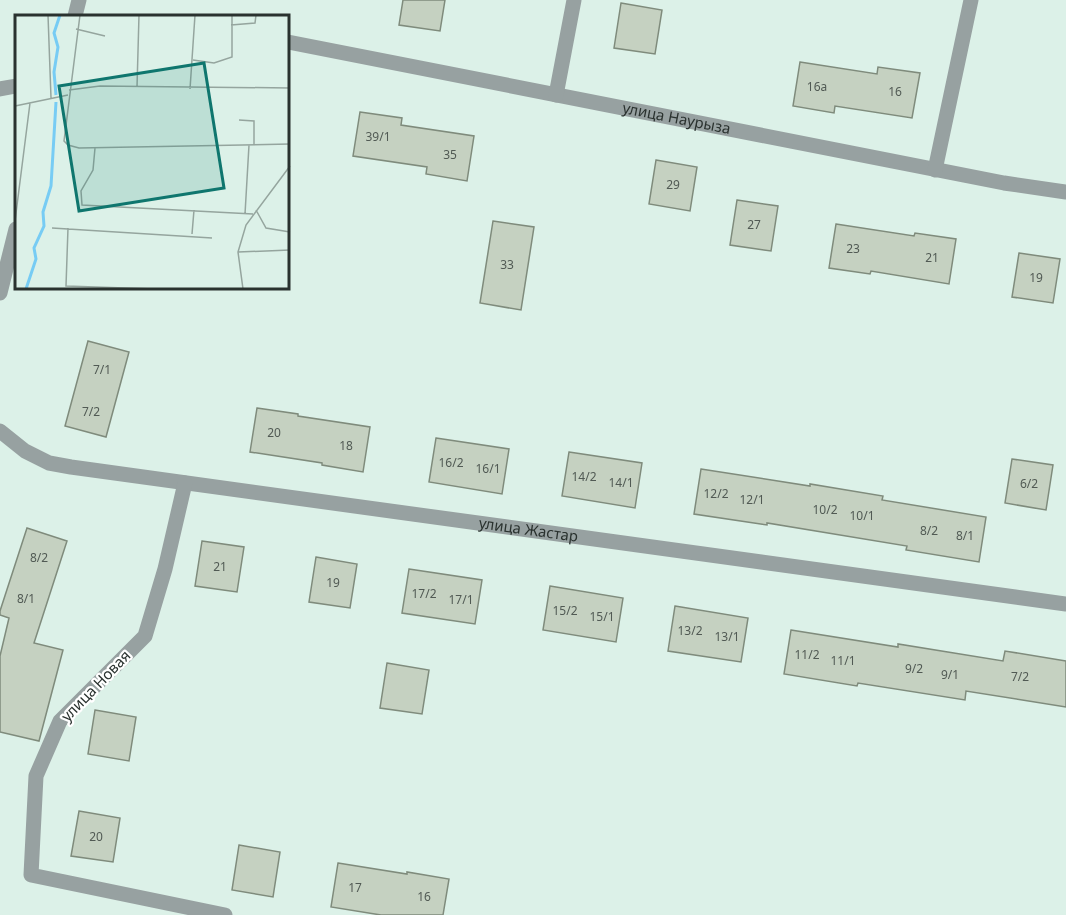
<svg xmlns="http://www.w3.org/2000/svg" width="1066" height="915" font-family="'Noto Sans',sans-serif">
	<rect width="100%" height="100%" fill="#dcf1e8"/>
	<g fill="#c5d1c1" stroke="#7f8b7c" stroke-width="1.5">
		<path d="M 403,0 L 445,0 L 440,31 L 399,25 Z"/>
		<path d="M 621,3 L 662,10 L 655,54 L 614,48 Z"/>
		<path d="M 800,62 L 877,74 L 878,67 L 920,73 L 912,118 L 835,106 L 834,113 L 793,106 Z"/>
		<path d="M 360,112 L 402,118 L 401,125 L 474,136 L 467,181 L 426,174 L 427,167 L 353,156 Z"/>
		<path d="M 656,160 L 697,167 L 690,211 L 649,204 Z"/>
		<path d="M 737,200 L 778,206 L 771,251 L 730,245 Z"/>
		<path d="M 493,221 L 534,227 L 521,310 L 480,303 Z"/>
		<path d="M 836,224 L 914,236 L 915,233 L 956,239 L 949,284 L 871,271 L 870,274 L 829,268 Z"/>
		<path d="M 1019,253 L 1060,259 L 1053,303 L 1012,297 Z"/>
		<path d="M 88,341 L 129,352 L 106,437 L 65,426 Z"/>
		<path d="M 257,408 L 298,414 L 298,416 L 370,427 L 363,472 L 322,465 L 322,463 L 250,452 Z"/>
		<path d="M 436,438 L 509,449 L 502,494 L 429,482 Z"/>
		<path d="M 569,452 L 642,463 L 635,508 L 562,496 Z"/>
		<path d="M 1012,459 L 1053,465 L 1046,510 L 1005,503 Z"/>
		<path d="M 701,469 L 810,486 L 810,484 L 883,496 L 882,500 L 986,517 L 979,562 L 906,550 L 907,546 L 767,523 L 767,525 L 694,514 Z"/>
		<path d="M 27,528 L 67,541 L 34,643 L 63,650 L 39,741 L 0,732 L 0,656 L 9,618 L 0,615 L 0,611 Z"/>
		<path d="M 202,541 L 244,547 L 237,592 L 195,586 Z"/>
		<path d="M 316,557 L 357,564 L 350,608 L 309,602 Z"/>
		<path d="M 409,569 L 482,580 L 475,624 L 402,613 Z"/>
		<path d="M 550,586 L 623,598 L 616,642 L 543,630 Z"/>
		<path d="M 675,606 L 748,618 L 741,662 L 668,651 Z"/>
		<path d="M 791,630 L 898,647 L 898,644 L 1003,661 L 1005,651 L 1066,661 L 1066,707 L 966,691 L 965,700 L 858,683 L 857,686 L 784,674 Z"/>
		<path d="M 387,663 L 429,670 L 422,714 L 380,708 Z"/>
		<path d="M 95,710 L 136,717 L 129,761 L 88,754 Z"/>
		<path d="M 79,811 L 120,818 L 113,862 L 71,856 Z"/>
		<path d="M 239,845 L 280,852 L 273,897 L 232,890 Z"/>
		<path d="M 338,863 L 407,874 L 407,872 L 449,879 L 443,915 L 381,915 L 331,907 Z"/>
	</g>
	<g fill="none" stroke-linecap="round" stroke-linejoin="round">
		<g stroke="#97a1a1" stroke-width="15">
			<path d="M 75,16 L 79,0"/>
			<path id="s1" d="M 288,42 L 1004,183 L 1066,192"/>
			<path d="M 0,89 L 16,86"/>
			<path d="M 556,95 L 574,0"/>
			<path d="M 935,170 L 971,0"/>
			<path d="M 0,293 L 16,229"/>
			<path id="s2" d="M 0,431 L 25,451 L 49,463 L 71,467 L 1066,604"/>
			<path d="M 185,483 L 165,569 L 145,636 L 60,721 L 36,776 L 31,875 L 225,915"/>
		</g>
	</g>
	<g text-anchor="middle" stroke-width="4.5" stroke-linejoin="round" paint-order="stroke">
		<g font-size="12" fill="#515a54">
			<text x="817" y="91">16а</text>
			<text x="895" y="96">16</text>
			<text x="378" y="141">39/1</text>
			<text x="450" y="159">35</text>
			<text x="673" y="189">29</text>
			<text x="754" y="229">27</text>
			<text x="853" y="253">23</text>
			<text x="932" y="262">21</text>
			<text x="507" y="269">33</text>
			<text x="1036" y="282">19</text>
			<text x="102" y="374">7/1</text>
			<text x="91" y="416">7/2</text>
			<text x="274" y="437">20</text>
			<text x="346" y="450">18</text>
			<text x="451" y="467">16/2</text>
			<text x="488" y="473">16/1</text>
			<text x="584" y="481">14/2</text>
			<text x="621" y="487">14/1</text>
			<text x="1029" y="488">6/2</text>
			<text x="716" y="498">12/2</text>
			<text x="752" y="504">12/1</text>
			<text x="825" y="514">10/2</text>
			<text x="862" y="520">10/1</text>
			<text x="929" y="535">8/2</text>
			<text x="965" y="540">8/1</text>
			<text x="39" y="562">8/2</text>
			<text x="220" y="571">21</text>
			<text x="333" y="587">19</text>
			<text x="424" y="598">17/2</text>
			<text x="26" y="603">8/1</text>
			<text x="461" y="604">17/1</text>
			<text x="565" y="615">15/2</text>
			<text x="602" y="621">15/1</text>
			<text x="690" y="635">13/2</text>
			<text x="727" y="641">13/1</text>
			<text x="807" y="659">11/2</text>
			<text x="843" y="665">11/1</text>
			<text x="914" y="673">9/2</text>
			<text x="950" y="679">9/1</text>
			<text x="1020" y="681">7/2</text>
			<text x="96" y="841">20</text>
			<text x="355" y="892">17</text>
			<text x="424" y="901">16</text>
		</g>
		<g font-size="15" fill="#2a322f" stroke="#fff">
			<text dy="5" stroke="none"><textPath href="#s1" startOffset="396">улица Наурыза</textPath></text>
			<text dy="5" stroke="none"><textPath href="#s2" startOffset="543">улица Жастар</textPath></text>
			<text transform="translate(96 686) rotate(-46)" y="5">улица Новая</text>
		</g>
	</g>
	<g transform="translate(15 15)">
		<rect width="274" height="274" fill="#dcf1e8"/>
		<path fill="none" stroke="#77ccf4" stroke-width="3" d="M 41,80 L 39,57 L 43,32 L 39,18 L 45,0M 11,274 L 21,244 L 19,233 L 29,211 L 28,197 L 36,171 L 41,87"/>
		<path fill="none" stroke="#95a59e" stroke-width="1.5" d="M 33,0 L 36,83M 65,0 L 49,126 L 53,130 L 64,133 L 275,129M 216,10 L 240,8 L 241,0M 61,14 L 90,21M 178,45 L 199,48 L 217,42 L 217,0M 122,72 L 124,0M 175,74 L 180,0M 54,75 L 85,71 L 275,73M 0,91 L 53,80M 224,105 L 239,106 L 239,130M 80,133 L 78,155 L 66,176 L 67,190 L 238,199M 241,195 L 251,213 L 275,217M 230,199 L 234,130M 0,206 L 15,88M 37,213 L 197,223M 53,213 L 51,271 L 140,274M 177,219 L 179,195M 223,237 L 275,235M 228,274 L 223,237 L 231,210 L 275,151"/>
		<path fill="#0f766e" fill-opacity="0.15" stroke="#0f766e" stroke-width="3" d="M 189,48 L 209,173 L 64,196 L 44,71 Z"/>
		<rect width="274" height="274" fill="none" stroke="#2a322f" stroke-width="3"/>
	</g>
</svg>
